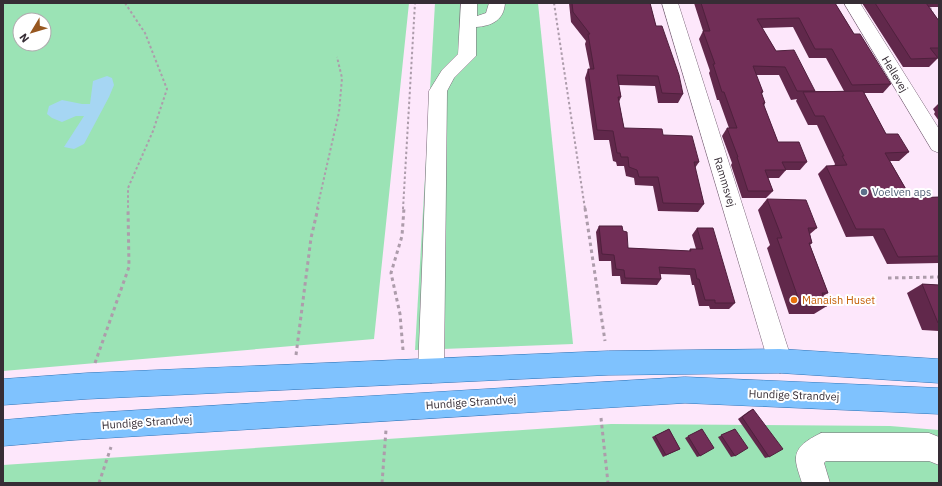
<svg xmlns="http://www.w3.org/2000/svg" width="942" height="486" font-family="'IBM Plex Sans',sans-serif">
	<rect width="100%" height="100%" fill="#fde7fb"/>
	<g fill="#9be3b5" fill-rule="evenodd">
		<path d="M 3,3 L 409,3 L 374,339 L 3,371 ZM 20,20 L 44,20 L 44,44 L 20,44 Z"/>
		<path d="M 435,3 L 538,3 L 573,344 L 415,350 Z"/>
		<path d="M 611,424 L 890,426 L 939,430 L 939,483 L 3,483 L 3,465 Z"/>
	</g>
	<path fill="#a6d6f3" d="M 107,76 L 112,78 L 114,85 L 109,97 L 84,144 L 74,149 L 64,147 L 84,116 L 76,116 L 62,122 L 52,118 L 47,114 L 49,106 L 62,100 L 82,104 L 90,104 L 93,81 Z"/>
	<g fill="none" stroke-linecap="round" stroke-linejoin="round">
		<defs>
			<g id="minor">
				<path d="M 461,3 L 477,3 L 477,16 L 486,13 L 489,3 L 505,3 C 504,20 492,26 476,27 L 476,56 L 454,78 L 447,91 L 444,371 L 440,380 L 431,383 L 422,380 L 418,371 L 429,91 L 442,70 L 458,54 Z"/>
				<path d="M 662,3 L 678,3 L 792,361 L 789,370 L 780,373 L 771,370 L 768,361 Z"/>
				<path d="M 844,3 L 860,3 L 939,129 L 939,153 L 932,150 Z"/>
				<path d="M 821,433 L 929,433 L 939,437 L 939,465 L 929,461 L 826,461 L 824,463 L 830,483 L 802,483 C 800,476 795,464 796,457 C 797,445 811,438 821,433 Z"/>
			</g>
			<g id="major">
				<path d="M 780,349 L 939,359 L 939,383 L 780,373 L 608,375 L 87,399 L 3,405 L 3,379 L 87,373 L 608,351 Z"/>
				<path d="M 685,377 L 939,388 L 939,414 L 685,403 L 74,440 L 3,446 L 3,420 L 74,414 Z"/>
			</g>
		</defs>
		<use href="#minor" stroke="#7d697b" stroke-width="1"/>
		<use href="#major" stroke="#2e74b8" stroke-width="1"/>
		<g stroke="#ad9cab" stroke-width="2" stroke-dasharray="2.5 2.5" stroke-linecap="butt">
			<path d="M 125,3 L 145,33 L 167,89 L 153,131 L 128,188 L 128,209"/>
			<path d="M 554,3 L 585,209"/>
			<path d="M 928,3 L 934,16"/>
			<path d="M 317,209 L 339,112 L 342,78 L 337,57"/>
			<path d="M 403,209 L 415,3"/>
		</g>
		<g stroke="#ad9cab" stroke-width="3" stroke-dasharray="3.5 3.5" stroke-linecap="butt">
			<path d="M 585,208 L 605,341"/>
			<path d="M 888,278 L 939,277"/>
			<path d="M 403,350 L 400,314 L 391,273 L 402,236 L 404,208"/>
			<path d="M 296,355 L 311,238 L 318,208"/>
			<path d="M 95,363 L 129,267 L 128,208"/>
			<path d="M 601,418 L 608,483"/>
			<path d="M 99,483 L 111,447"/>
			<path d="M 382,483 L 386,430"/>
		</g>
		<use href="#minor" fill="#fff" fill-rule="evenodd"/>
		<use href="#major" fill="#7fc2fe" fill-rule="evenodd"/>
	</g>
	<g fill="#61284b" fill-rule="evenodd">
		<path d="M 569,3 L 650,3 L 656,26 L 683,94 L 678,103 L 658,103 L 655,86 L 619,85 L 621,97 L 619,102 L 624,128 L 663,135 L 699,162 L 695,168 L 704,204 L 698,212 L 658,211 L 653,186 L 635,185 L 634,178 L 626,176 L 624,166 L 617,166 L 616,162 L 613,161 L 609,140 L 594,140 L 585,78 L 588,69 L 590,69 L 585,44 L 586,41 L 571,22 Z"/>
		<path d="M 694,3 L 835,3 L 854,34 L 891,84 L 883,93 L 864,93 L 886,134 L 909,152 L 899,161 L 890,161 L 911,198 L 939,197 L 939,263 L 887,264 L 873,236 L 846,237 L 818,174 L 826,166 L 834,166 L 835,164 L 817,125 L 808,125 L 796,101 L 797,99 L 791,100 L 779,75 L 756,75 L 763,92 L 762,94 L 765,103 L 764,106 L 778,142 L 807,162 L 800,170 L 785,170 L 786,170 L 779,178 L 768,178 L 773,191 L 766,198 L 742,198 L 731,165 L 732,163 L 722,136 L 727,128 L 729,128 L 719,100 L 717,100 L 709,73 L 710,71 L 699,39 L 703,31 ZM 793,27 L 809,58 L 826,58 L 844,91 L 814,91 L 815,91 L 776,51 L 762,28 Z"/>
		<path d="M 862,3 L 939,3 L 939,7 L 929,7 L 939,21 L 939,57 L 936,57 L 938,58 L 929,67 L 903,67 Z"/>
		<path d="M 939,103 L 939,121 L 934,114 L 935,112 L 933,109 Z"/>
		<path d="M 767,199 L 817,228 L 810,234 L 812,243 L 810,245 L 828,293 L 823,296 L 827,306 L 814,314 L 789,314 L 767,248 L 770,245 L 758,210 Z"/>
		<path d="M 599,226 L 623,231 L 628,248 L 689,251 L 690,249 L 696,249 L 692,235 L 697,228 L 735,303 L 729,309 L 710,309 L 709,306 L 699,306 L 694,285 L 692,285 L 690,275 L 660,274 L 661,279 L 657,285 L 621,284 L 620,276 L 612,276 L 611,261 L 599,261 L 596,232 Z"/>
		<path d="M 922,284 L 939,285 L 939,331 L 922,330 L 907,293 Z"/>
		<path d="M 753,409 L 769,457 L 765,458 L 738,419 L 749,411 Z"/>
		<path d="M 669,429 L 680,449 L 663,457 L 652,437 Z"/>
		<path d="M 702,429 L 700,456 L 697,457 L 685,438 Z"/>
		<path d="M 735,429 L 735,456 L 731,457 L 718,437 Z"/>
	</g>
	<g fill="#712e57" stroke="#4f203d">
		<path d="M 572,3 L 650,3 L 656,26 L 662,26 L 679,75 L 683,94 L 662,93 L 658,76 L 617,75 L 621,97 L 618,97 L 624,128 L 662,129 L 663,135 L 692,136 L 699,162 L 694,162 L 704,204 L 663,203 L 658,177 L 639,177 L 637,170 L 629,167 L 628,157 L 621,157 L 620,153 L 617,153 L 613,131 L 597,130 L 588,69 L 594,69 L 588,34 L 590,34 L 573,12 Z"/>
		<path d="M 701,3 L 835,3 L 854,34 L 860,34 L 891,84 L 852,85 L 832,49 L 815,49 L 799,18 L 757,19 L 776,51 L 794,50 L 815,91 L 797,91 L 785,67 L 753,66 L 763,92 L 761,92 L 765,103 L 763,103 L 778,142 L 799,142 L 807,162 L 782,162 L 786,170 L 765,170 L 773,191 L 748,191 L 737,157 L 738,157 L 727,128 L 737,128 L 724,92 L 722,92 L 713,64 L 715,64 L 703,31 L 710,31 Z"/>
		<path d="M 875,3 L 926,3 L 939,21 L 939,48 L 930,48 L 938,58 L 911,59 Z"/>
		<path d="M 863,91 L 886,134 L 898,134 L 909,152 L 885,153 L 911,198 L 939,197 L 939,256 L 898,257 L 884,229 L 856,229 L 826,166 L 847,165 L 842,156 L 844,156 L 824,116 L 815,116 L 803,92 Z"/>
		<path d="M 767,199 L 806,200 L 817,228 L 808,228 L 812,243 L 809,243 L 828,293 L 822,293 L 827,306 L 801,306 L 777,238 L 782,238 Z"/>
		<path d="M 599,226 L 622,226 L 623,231 L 627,232 L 628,248 L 691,251 L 690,249 L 703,249 L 697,228 L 713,228 L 735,303 L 715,303 L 715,300 L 705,300 L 699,279 L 697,279 L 695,269 L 659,267 L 661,279 L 625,278 L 624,270 L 616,269 L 614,255 L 602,254 Z"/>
		<path d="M 922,284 L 939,285 L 939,323 L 938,323 Z"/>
		<path d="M 753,409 L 783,449 L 769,457 L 742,417 Z"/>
		<path d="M 669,429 L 680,449 L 666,455 L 655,436 Z"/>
		<path d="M 702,429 L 714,448 L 700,456 L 688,436 Z"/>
		<path d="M 735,429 L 748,448 L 735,456 L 721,435 Z"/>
	</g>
	<circle fill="#5c6f8a" stroke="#fff" stroke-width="1.5" cx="864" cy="192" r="4"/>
	<circle fill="#e8710a" stroke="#fff" stroke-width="1.5" cx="794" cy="300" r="4"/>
	<g text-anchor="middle" stroke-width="4" stroke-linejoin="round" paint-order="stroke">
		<g font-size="11" fill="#362d35" stroke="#fff">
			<text transform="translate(895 74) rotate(59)" y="4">Hellevej</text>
			<text transform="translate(725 182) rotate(73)" y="4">Rammsvej</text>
			<text transform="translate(794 395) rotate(2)" y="4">Hundige Strandvej</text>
			<text transform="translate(471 402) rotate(-4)" y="4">Hundige Strandvej</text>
			<text transform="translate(147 422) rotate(-4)" y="4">Hundige Strandvej</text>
		</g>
		<g font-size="11" fill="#4e5e75" stroke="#fff" text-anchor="start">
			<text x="872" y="196">Voelven aps</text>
		</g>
		<g font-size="11" fill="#c56008" stroke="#fff" text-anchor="start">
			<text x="802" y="304">Manaish Huset</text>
		</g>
	</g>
	<rect width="942" height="486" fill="none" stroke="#362d35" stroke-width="8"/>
	<g transform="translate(32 32) rotate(232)"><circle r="19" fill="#ffffff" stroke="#afabae"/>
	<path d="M0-3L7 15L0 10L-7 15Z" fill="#975720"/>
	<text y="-6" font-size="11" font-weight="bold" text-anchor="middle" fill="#362d35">N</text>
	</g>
</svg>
